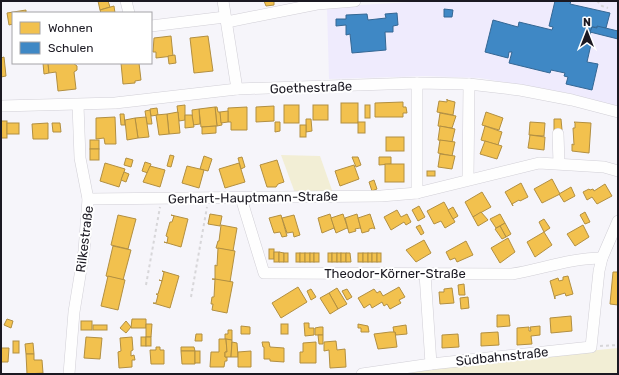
<svg xmlns="http://www.w3.org/2000/svg" width="619" height="375" font-family="Rubik,sans-serif">
	<rect width="100%" height="100%" fill="#f6f5fa"/>
	<path fill="#efebfd" d="M 427,1 L 618,1 L 618,107 L 567,93 L 480,78 L 426,76 L 329,79 L 327,7 Z"/>
	<g fill="#f2eed5">
		<path d="M 281,155 L 320,156 L 333,193 L 295,193 Z"/>
		<path d="M 618,348 L 618,374 L 386,374 L 439,366 Z"/>
	</g>
	<g fill="#f2c14e" stroke="#b28f41">
		<path d="M 98,1 L 108,1 L 110,7 L 100,10 Z"/>
		<path d="M 264,1 L 274,1 L 274,5 L 266,6 Z"/>
		<path d="M 114,6 L 115,13 L 101,13 L 100,10 Z"/>
		<path d="M 26,10 L 26,13 L 13,13 L 13,24 L 9,25 L 7,13 Z"/>
		<path d="M 171,36 L 173,56 L 156,58 L 156,52 L 153,52 L 154,38 Z"/>
		<path d="M 208,36 L 213,71 L 194,73 L 190,38 Z"/>
		<path d="M 175,55 L 176,63 L 169,64 L 168,56 Z"/>
		<path d="M 4,57 L 6,76 L 1,77 L 1,58 Z"/>
		<path d="M 43,63 L 48,63 L 49,73 L 44,74 Z"/>
		<path d="M 48,63 L 73,63 L 77,66 L 77,70 L 74,72 L 76,89 L 58,91 L 56,72 L 49,73 Z"/>
		<path d="M 121,63 L 139,63 L 141,80 L 135,81 L 135,83 L 123,84 Z"/>
		<path d="M 447,99 L 447,100 L 455,102 L 453,115 L 437,112 L 439,101 L 447,102 Z"/>
		<path d="M 403,102 L 403,107 L 406,107 L 407,113 L 403,113 L 403,117 L 375,117 L 375,103 Z"/>
		<rect x="341" y="103" width="17" height="20"/>
		<path d="M 185,105 L 185,120 L 179,121 L 177,106 Z"/>
		<rect x="284" y="105" width="15" height="18"/>
		<rect x="313" y="105" width="15" height="15"/>
		<rect x="365" y="105" width="5" height="13"/>
		<path d="M 274,106 L 274,121 L 256,122 L 256,107 Z"/>
		<path d="M 215,107 L 217,107 L 218,112 L 220,112 L 222,125 L 217,126 Z"/>
		<path d="M 215,107 L 217,126 L 201,127 L 199,109 Z"/>
		<path d="M 247,107 L 247,130 L 231,130 L 231,122 L 228,122 L 228,108 Z"/>
		<path d="M 157,108 L 158,115 L 151,116 L 150,109 Z"/>
		<path d="M 199,109 L 200,124 L 193,125 L 192,110 Z"/>
		<path d="M 150,110 L 152,124 L 147,124 L 145,111 Z"/>
		<path d="M 228,111 L 228,122 L 221,123 L 220,112 Z"/>
		<path d="M 178,112 L 180,133 L 169,134 L 167,114 Z"/>
		<path d="M 486,112 L 503,118 L 499,130 L 482,125 Z"/>
		<path d="M 440,113 L 456,116 L 452,128 L 438,126 Z"/>
		<path d="M 120,114 L 124,114 L 125,125 L 121,125 Z"/>
		<path d="M 167,114 L 169,134 L 159,135 L 156,115 Z"/>
		<path d="M 185,115 L 192,115 L 194,127 L 185,128 Z"/>
		<path d="M 115,117 L 116,144 L 105,144 L 104,138 L 96,139 L 96,118 Z"/>
		<path d="M 146,117 L 149,137 L 138,138 L 135,118 Z"/>
		<path d="M 135,118 L 138,138 L 127,140 L 125,120 Z"/>
		<path d="M 306,119 L 311,119 L 312,131 L 306,132 Z"/>
		<path d="M 554,119 L 561,119 L 562,130 L 554,131 Z"/>
		<rect x="1" y="121" width="6" height="17"/>
		<path d="M 275,122 L 280,122 L 280,131 L 275,132 Z"/>
		<rect x="358" y="122" width="7" height="11"/>
		<path d="M 530,122 L 545,123 L 544,136 L 529,135 Z"/>
		<path d="M 574,122 L 591,123 L 589,153 L 572,151 L 572,144 L 574,145 L 573,128 L 575,128 L 575,123 Z"/>
		<rect x="7" y="123" width="12" height="11"/>
		<path d="M 48,123 L 48,139 L 33,139 L 32,124 Z"/>
		<path d="M 52,123 L 60,123 L 61,132 L 53,132 Z"/>
		<rect x="300" y="125" width="6" height="12"/>
		<path d="M 216,126 L 216,133 L 202,134 L 202,127 Z"/>
		<path d="M 440,126 L 455,129 L 452,142 L 438,140 Z"/>
		<path d="M 485,126 L 502,132 L 498,145 L 481,140 Z"/>
		<path d="M 530,135 L 545,137 L 544,150 L 528,148 Z"/>
		<rect x="386" y="137" width="18" height="14"/>
		<rect x="90" y="140" width="9" height="9"/>
		<path d="M 440,140 L 455,142 L 452,156 L 438,153 Z"/>
		<path d="M 485,141 L 502,146 L 497,159 L 480,154 Z"/>
		<rect x="90" y="149" width="9" height="11"/>
		<path d="M 440,154 L 455,156 L 452,169 L 438,167 Z"/>
		<path d="M 170,155 L 174,156 L 171,167 L 167,166 Z"/>
		<path d="M 204,156 L 212,159 L 208,171 L 200,169 Z"/>
		<path d="M 242,157 L 245,167 L 241,169 L 238,158 Z"/>
		<path d="M 352,157 L 358,157 L 361,165 L 356,167 Z"/>
		<path d="M 379,157 L 391,157 L 391,164 L 379,165 Z"/>
		<path d="M 126,158 L 133,160 L 131,167 L 124,165 Z"/>
		<path d="M 277,160 L 284,182 L 278,184 L 276,187 L 267,187 L 260,165 Z"/>
		<path d="M 145,162 L 151,164 L 148,173 L 142,171 Z"/>
		<path d="M 105,163 L 125,169 L 119,187 L 100,181 Z"/>
		<path d="M 239,163 L 245,182 L 225,188 L 219,169 Z"/>
		<rect x="385" y="164" width="19" height="18"/>
		<path d="M 354,165 L 359,179 L 340,186 L 335,171 Z"/>
		<path d="M 150,166 L 165,170 L 160,187 L 143,182 Z"/>
		<path d="M 187,166 L 204,170 L 199,188 L 182,183 Z"/>
		<rect x="427" y="171" width="8" height="5"/>
		<path d="M 124,172 L 129,174 L 126,182 L 121,180 Z"/>
		<path d="M 552,179 L 560,194 L 542,203 L 534,189 Z"/>
		<path d="M 374,180 L 377,189 L 372,191 L 369,182 Z"/>
		<path d="M 521,183 L 528,197 L 520,201 L 519,200 L 512,204 L 513,206 L 505,192 Z"/>
		<path d="M 605,184 L 612,196 L 597,204 L 592,197 L 587,200 L 583,192 L 589,189 L 590,190 L 593,189 L 594,191 Z"/>
		<path d="M 571,187 L 575,196 L 564,202 L 559,194 Z"/>
		<path d="M 482,192 L 491,207 L 473,217 L 465,202 Z"/>
		<path d="M 444,202 L 455,222 L 445,228 L 441,221 L 434,224 L 427,211 Z"/>
		<path d="M 419,206 L 425,217 L 418,221 L 412,210 Z"/>
		<path d="M 453,207 L 458,216 L 453,219 L 448,210 Z"/>
		<path d="M 397,210 L 401,217 L 407,214 L 411,222 L 406,225 L 404,222 L 391,230 L 384,217 Z"/>
		<path d="M 481,212 L 488,220 L 478,226 L 473,217 Z"/>
		<path d="M 585,212 L 590,222 L 585,224 L 580,215 Z"/>
		<path d="M 210,214 L 222,216 L 220,226 L 208,224 Z"/>
		<path d="M 330,214 L 335,230 L 334,228 L 322,233 L 318,218 Z"/>
		<path d="M 343,214 L 348,229 L 347,228 L 336,233 L 331,218 Z"/>
		<path d="M 357,214 L 361,229 L 360,228 L 355,229 L 356,231 L 349,233 L 345,218 Z"/>
		<path d="M 370,214 L 375,229 L 373,228 L 369,229 L 369,231 L 362,233 L 358,218 Z"/>
		<path d="M 500,214 L 505,223 L 496,228 L 490,219 Z"/>
		<path d="M 118,215 L 136,219 L 128,249 L 111,245 Z"/>
		<path d="M 171,215 L 188,219 L 181,247 L 164,242 L 167,243 L 168,237 L 166,236 L 170,222 L 172,222 L 174,216 Z"/>
		<path d="M 281,215 L 287,236 L 282,237 L 280,232 L 274,233 L 269,218 Z"/>
		<path d="M 294,215 L 300,235 L 294,237 L 293,232 L 287,233 L 282,218 Z"/>
		<path d="M 544,219 L 550,228 L 544,232 L 539,222 Z"/>
		<path d="M 505,223 L 511,234 L 506,237 L 500,226 Z"/>
		<path d="M 221,225 L 237,228 L 233,251 L 216,248 L 218,241 L 219,241 Z"/>
		<path d="M 420,225 L 424,233 L 421,235 L 416,227 Z"/>
		<path d="M 583,225 L 589,237 L 575,246 L 567,234 Z"/>
		<path d="M 500,226 L 506,237 L 502,239 L 495,229 Z"/>
		<path d="M 544,232 L 552,245 L 535,257 L 527,242 Z"/>
		<path d="M 508,238 L 515,252 L 500,263 L 491,248 Z"/>
		<path d="M 424,240 L 431,253 L 416,262 L 406,250 Z"/>
		<path d="M 466,241 L 473,255 L 457,262 L 455,258 L 450,260 L 446,252 Z"/>
		<path d="M 113,246 L 131,250 L 123,280 L 106,276 Z"/>
		<path d="M 218,248 L 235,251 L 230,282 L 212,279 L 215,279 L 215,265 L 217,266 Z"/>
		<rect x="269" y="249" width="5" height="10"/>
		<rect x="274" y="252" width="5" height="10"/>
		<path d="M 279,252 L 284,253 L 284,262 L 279,262 Z"/>
		<rect x="284" y="253" width="4" height="9"/>
		<rect x="296" y="253" width="4" height="9"/>
		<rect x="300" y="253" width="5" height="9"/>
		<rect x="305" y="253" width="5" height="9"/>
		<rect x="310" y="253" width="4" height="9"/>
		<rect x="314" y="253" width="5" height="9"/>
		<rect x="328" y="253" width="4" height="9"/>
		<rect x="332" y="253" width="5" height="9"/>
		<rect x="337" y="253" width="4" height="9"/>
		<rect x="341" y="253" width="5" height="9"/>
		<path d="M 346,253 L 350,253 L 351,262 L 346,262 Z"/>
		<rect x="358" y="253" width="5" height="9"/>
		<rect x="363" y="253" width="5" height="9"/>
		<rect x="368" y="253" width="4" height="9"/>
		<rect x="372" y="253" width="5" height="9"/>
		<rect x="377" y="253" width="4" height="9"/>
		<path d="M 162,271 L 179,276 L 170,308 L 153,303 L 156,303 L 158,295 L 156,294 L 158,294 L 162,281 L 159,280 L 162,281 L 164,272 Z"/>
		<path d="M 613,272 L 618,272 L 618,305 L 610,304 Z"/>
		<path d="M 108,276 L 125,280 L 118,310 L 101,306 Z"/>
		<path d="M 568,276 L 573,294 L 566,296 L 565,293 L 555,296 L 555,299 L 550,281 L 558,278 L 559,281 L 563,280 L 563,277 Z"/>
		<path d="M 215,279 L 233,282 L 227,313 L 212,310 L 213,304 L 211,304 L 212,297 L 214,297 Z"/>
		<path d="M 464,284 L 465,295 L 459,295 L 458,285 Z"/>
		<path d="M 298,287 L 307,302 L 281,318 L 272,303 Z"/>
		<path d="M 399,287 L 405,297 L 399,300 L 401,303 L 390,309 L 387,304 L 384,306 L 382,302 L 372,308 L 370,304 L 364,308 L 358,298 L 374,289 L 377,293 L 380,291 L 383,296 Z"/>
		<path d="M 337,288 L 347,304 L 338,309 L 329,293 Z"/>
		<path d="M 452,288 L 454,303 L 440,304 L 439,292 L 444,292 L 444,289 Z"/>
		<path d="M 311,289 L 316,297 L 311,300 L 307,291 Z"/>
		<path d="M 347,289 L 352,297 L 347,300 L 342,291 Z"/>
		<path d="M 329,293 L 338,309 L 330,314 L 320,298 Z"/>
		<path d="M 468,297 L 469,308 L 461,309 L 460,298 Z"/>
		<path d="M 497,315 L 509,315 L 510,326 L 497,327 Z"/>
		<path d="M 571,316 L 572,331 L 551,333 L 550,318 Z"/>
		<path d="M 7,319 L 13,321 L 11,328 L 4,325 Z"/>
		<path d="M 132,319 L 146,319 L 146,328 L 131,328 Z"/>
		<rect x="81" y="321" width="11" height="9"/>
		<path d="M 126,321 L 131,327 L 126,333 L 120,328 Z"/>
		<path d="M 304,323 L 309,323 L 309,328 L 314,328 L 314,335 L 305,336 Z"/>
		<path d="M 146,324 L 152,324 L 151,337 L 146,337 Z"/>
		<rect x="281" y="324" width="7" height="10"/>
		<path d="M 358,324 L 368,326 L 369,332 L 361,332 L 361,328 L 358,328 Z"/>
		<rect x="93" y="325" width="14" height="5"/>
		<path d="M 406,325 L 407,334 L 396,335 L 395,332 L 394,333 L 393,327 Z"/>
		<path d="M 241,326 L 250,327 L 250,334 L 241,334 Z"/>
		<path d="M 540,326 L 540,335 L 531,336 L 532,344 L 517,345 L 517,328 L 529,327 L 529,331 L 531,331 L 530,327 Z"/>
		<path d="M 320,327 L 323,327 L 323,335 L 315,335 L 315,328 Z"/>
		<path d="M 228,330 L 232,330 L 232,340 L 225,339 L 225,334 L 228,334 Z"/>
		<path d="M 390,332 L 395,332 L 397,347 L 378,349 L 374,334 Z"/>
		<path d="M 498,332 L 499,345 L 481,346 L 481,333 Z"/>
		<path d="M 196,334 L 202,334 L 202,341 L 195,341 Z"/>
		<path d="M 458,334 L 459,347 L 442,348 L 442,335 Z"/>
		<path d="M 318,335 L 323,335 L 323,344 L 319,344 Z"/>
		<path d="M 86,337 L 102,338 L 100,359 L 84,358 Z"/>
		<path d="M 132,337 L 133,350 L 131,351 L 131,356 L 134,355 L 135,360 L 132,360 L 132,367 L 119,368 L 118,352 L 121,351 L 120,338 Z"/>
		<rect x="141" y="337" width="5" height="9"/>
		<rect x="146" y="337" width="5" height="9"/>
		<path d="M 219,339 L 226,339 L 227,352 L 225,352 L 225,357 L 227,357 L 227,361 L 225,361 L 224,367 L 210,367 L 211,352 L 219,352 Z"/>
		<path d="M 226,339 L 232,340 L 231,357 L 225,357 L 225,352 L 227,352 Z"/>
		<rect x="13" y="341" width="6" height="12"/>
		<path d="M 336,341 L 337,350 L 345,349 L 346,367 L 330,368 L 329,350 L 324,351 L 324,342 Z"/>
		<path d="M 232,342 L 237,343 L 238,357 L 231,357 Z"/>
		<path d="M 262,342 L 269,342 L 270,347 L 284,348 L 284,362 L 270,361 L 270,359 L 264,359 L 264,347 L 263,347 Z"/>
		<path d="M 316,342 L 316,363 L 300,363 L 300,352 L 303,352 L 303,343 Z"/>
		<path d="M 33,343 L 34,354 L 26,354 L 25,344 Z"/>
		<path d="M 156,347 L 160,347 L 160,350 L 164,350 L 164,364 L 151,364 L 150,350 L 156,350 Z"/>
		<path d="M 181,347 L 194,347 L 195,351 L 181,351 Z"/>
		<path d="M 1,348 L 9,348 L 8,362 L 1,362 Z"/>
		<path d="M 181,351 L 195,351 L 195,364 L 182,364 Z"/>
		<rect x="195" y="351" width="5" height="12"/>
		<path d="M 251,351 L 251,367 L 238,367 L 238,352 Z"/>
		<path d="M 26,354 L 34,354 L 34,360 L 42,360 L 43,373 L 27,374 Z"/>
	</g>
	<g fill="#3f88c5" stroke="#346794">
		<path d="M 555,1 L 571,1 L 570,4 L 610,13 L 606,28 L 592,27 L 589,39 L 592,40 L 587,62 L 598,64 L 592,90 L 566,84 L 568,77 L 564,76 L 565,73 L 551,70 L 550,73 L 509,63 L 512,52 L 509,52 L 508,58 L 485,52 L 493,20 L 518,27 L 519,22 L 552,30 L 553,27 L 549,26 Z"/>
		<path d="M 444,9 L 453,10 L 452,17 L 444,17 Z"/>
		<path d="M 397,13 L 398,25 L 393,26 L 393,32 L 385,32 L 386,50 L 352,53 L 350,34 L 346,35 L 346,25 L 336,26 L 336,19 L 346,19 L 346,15 L 367,14 L 368,20 L 386,18 L 385,14 Z"/>
		<path d="M 597,26 L 618,31 L 618,39 L 590,32 L 592,27 L 597,28 Z"/>
	</g>
	<g fill="none" stroke-linecap="round" stroke-linejoin="round">
		<defs>
			<g id="street">
				<path d="M 126,1 L 129,13"/>
				<path d="M 223,1 L 237,89"/>
				<path d="M 227,22 L 317,4 L 355,1"/>
				<path d="M 151,26 L 225,17"/>
				<path d="M 1,106 L 115,103 L 237,89 L 417,83 L 469,84 L 520,90 L 572,100 L 618,112"/>
				<path d="M 558,134 L 559,163"/>
				<path d="M 468,179 L 469,84"/>
				<path d="M 417,193 L 417,83"/>
				<path d="M 241,198 L 264,273 L 512,274 C 542,269 571,258 602,258"/>
				<path d="M 88,199 L 381,196 L 417,193 L 539,163 L 604,167 L 618,171"/>
				<path d="M 425,274 L 431,364"/>
				<path d="M 69,374 L 74,312 L 84,251 L 88,199 L 80,158 L 78,105"/>
				<path d="M 362,374 L 431,364 L 591,347 L 599,271 L 602,258 L 618,221"/>
			</g>
		</defs>
		<use href="#street" stroke="#d1cfd6" stroke-width="12"/>
		<g stroke="#d7d6d9" stroke-width="2" stroke-dasharray="3 3" stroke-linecap="butt">
			<path d="M 597,1 L 602,6 L 608,8"/>
			<path d="M 146,285 L 160,207"/>
			<path d="M 191,297 L 207,207"/>
			<path d="M 600,346 L 618,345"/>
		</g>
		<use href="#street" stroke="#fefefe" stroke-width="11"/>
	</g>
	<g text-anchor="middle" stroke-width="4" stroke-linejoin="round" paint-order="stroke">
		<g font-size="13" fill="#1b1922" stroke="#fff">
			<text transform="translate(311 87) rotate(-2)" y="5">Goethestraße</text>
			<text transform="translate(253 197) rotate(-1)" y="5">Gerhart-Hauptmann-Straße</text>
			<text transform="translate(84 239) rotate(-83)" y="5">Rilkestraße</text>
			<text x="395" y="278">Theodor-Körner-Straße</text>
			<text transform="translate(502 356) rotate(-6)" y="5">Südbahnstraße</text>
		</g>
	</g>
	<rect width="619" height="375" fill="none" stroke="#1b1922" stroke-width="4"/>
	<rect x="12" y="12" width="140" height="52" fill="#ffffff" stroke="#a4a3a7"/>
	<rect x="20" y="22" width="20" height="12" fill="#f2c14e" stroke="#a4a3a7"/>
	<text x="48" y="32" font-size="12" fill="#1b1922">Wohnen</text>
	<rect x="20" y="42" width="20" height="12" fill="#3f88c5" stroke="#a4a3a7"/>
	<text x="48" y="52" font-size="12" fill="#1b1922">Schulen</text>
	<g transform="translate(587 32)" stroke="#ffffff" stroke-width="3" paint-order="stroke">
	<path d="M0-3L7 15L0 10L-7 15Z" fill="#1b1922"/>
	<text y="-6" font-size="11" font-weight="bold" text-anchor="middle" fill="#1b1922">N</text>
	</g>
</svg>
